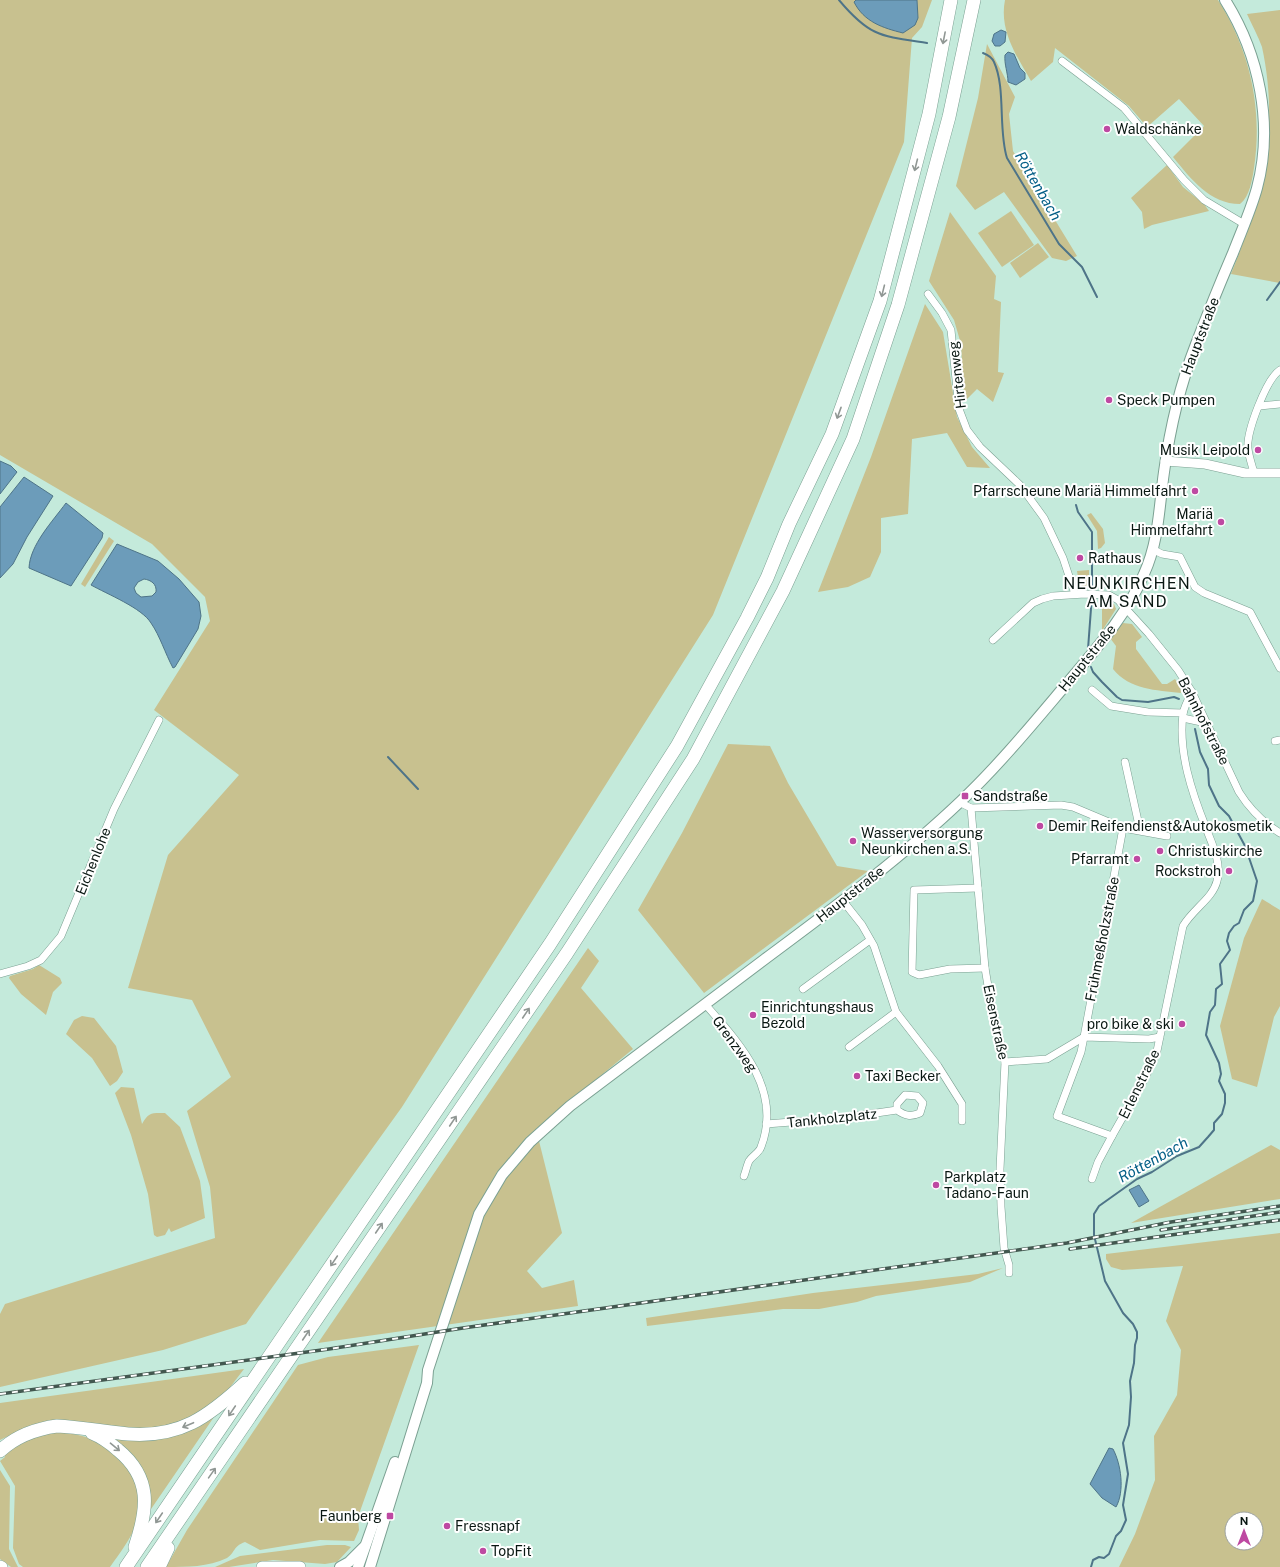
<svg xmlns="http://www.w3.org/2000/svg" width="1280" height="1567" font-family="'Public Sans',sans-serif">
	<rect width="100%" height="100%" fill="#c4eadb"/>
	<g fill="#c8c18f" fill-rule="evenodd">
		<path d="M 0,0 L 856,0 L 854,2 L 918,18 L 917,0 L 932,0 L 922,27 L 912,38 L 904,142 L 713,615 L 402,1107 L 246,1324 L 163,1350 L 0,1387 L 0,1314 L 5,1304 L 215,1238 L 210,1187 L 187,1111 L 231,1077 L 192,1000 L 128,988 L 168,855 L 239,775 L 154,710 L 210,621 L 205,597 L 152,544 L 0,455 Z"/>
		<path d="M 1005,0 L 1218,0 C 1250,50 1263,109 1254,168 C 1252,180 1250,196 1240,204 C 1210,204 1191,179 1173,157 L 1204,126 L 1179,99 L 1147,127 L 1129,106 L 1055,48 L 1053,62 L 1031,81 C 1016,55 999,30 1005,0 Z"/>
		<path d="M 1280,10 L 1280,283 L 1231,274 C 1262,197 1280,131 1262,47 C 1258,36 1252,25 1247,14 Z"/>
		<path d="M 987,44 L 1015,97 L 1009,114 L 1013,151 L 1077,256 L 1066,261 L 1052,258 L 1004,192 L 975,210 L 956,186 L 978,98 Z"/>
		<path d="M 1167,165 L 1183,187 L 1204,204 L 1209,211 L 1152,225 L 1144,229 L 1142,212 L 1131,198 Z"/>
		<path d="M 1011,211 L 1034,245 L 1002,267 L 978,233 Z"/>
		<path d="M 950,212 L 996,276 L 994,299 L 1001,302 L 998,372 L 1004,373 L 993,402 L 977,389 L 964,402 L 961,344 L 954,320 L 929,281 Z"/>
		<path d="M 1038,243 L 1049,257 L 1020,278 L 1010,263 Z"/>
		<path d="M 925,304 L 943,332 L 957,417 L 972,447 L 990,468 L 967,467 L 947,433 L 912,439 L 908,514 L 881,518 L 881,552 L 870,577 L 848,587 L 818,592 L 871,457 Z"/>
		<path d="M 1091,513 L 1103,529 L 1105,543 L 1101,548 L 1098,549 L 1097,531 L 1087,515 Z"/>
		<path d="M 109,537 L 114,541 L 85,587 L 81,584 Z"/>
		<path d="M 1089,570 L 1089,584 L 1084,587 L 1079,584 L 1077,571 Z"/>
		<path d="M 1102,599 L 1114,604 L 1116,609 L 1102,631 Z"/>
		<path d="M 1123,623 L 1132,624 L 1142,637 L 1136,642 L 1136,649 L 1162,684 L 1167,684 L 1175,679 L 1180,686 L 1181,693 C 1156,690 1130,690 1113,669 L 1116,646 L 1110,638 Z"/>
		<path d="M 728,744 L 770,746 L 788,783 L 837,866 L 868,871 L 704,993 L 638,910 L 682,833 Z"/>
		<path d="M 1262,899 L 1280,910 L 1280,1006 L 1274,1017 L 1257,1087 L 1232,1079 L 1220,1026 L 1244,938 Z"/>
		<path d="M 588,948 L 599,961 L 581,988 L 633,1049 L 536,1129 L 562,1233 L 527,1271 L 542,1288 L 574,1280 L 578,1306 L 318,1343 Z"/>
		<path d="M 39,965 L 60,978 L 62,983 L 53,992 L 46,1015 L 21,994 L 9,978 L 10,976 L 33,969 Z"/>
		<path d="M 82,1016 L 94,1018 L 116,1046 L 123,1072 L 117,1081 L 110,1086 L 92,1058 L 66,1034 L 74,1020 Z"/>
		<path d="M 121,1087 L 134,1088 L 142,1124 C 149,1112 151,1113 165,1113 L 180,1127 L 189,1151 L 200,1181 L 205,1218 L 171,1232 L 169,1228 L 165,1235 L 157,1237 L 154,1235 L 148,1194 L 131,1135 L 115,1093 Z"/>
		<path d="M 1271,1145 L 1280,1150 L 1280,1199 L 1131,1223 Z"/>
		<path d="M 1280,1233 L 1280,1567 L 1119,1567 L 1135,1534 L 1155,1480 L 1154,1436 L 1177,1395 L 1181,1350 L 1166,1321 L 1183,1266 L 1122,1270 L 1111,1267 L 1106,1259 L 1106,1254 ZM 1232,1519 L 1256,1519 L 1256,1543 L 1232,1543 Z"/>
		<path d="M 1003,1268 L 970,1282 L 876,1296 L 857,1302 L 819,1309 L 783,1309 L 647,1326 L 646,1318 L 813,1293 L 978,1274 Z"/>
		<path d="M 419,1345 L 358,1517 L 359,1530 L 354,1541 L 320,1540 L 260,1550 L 245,1542 C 233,1546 235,1553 227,1558 C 208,1567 187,1567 166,1567 L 187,1530 L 298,1365 L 328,1357 Z"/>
		<path d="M 244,1369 L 218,1403 L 167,1430 L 25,1428 L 0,1440 L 0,1403 Z"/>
		<path d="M 211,1416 L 214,1417 L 149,1512 L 150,1502 L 107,1434 L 125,1438 Z"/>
		<path d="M 58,1432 C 91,1435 117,1445 133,1476 C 140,1490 143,1498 139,1514 C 136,1533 121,1551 110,1567 L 23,1567 L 19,1564 L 13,1548 L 15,1486 L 0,1461 L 5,1457 L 4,1455 C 20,1441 38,1434 58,1432 Z"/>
		<path d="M 0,1470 L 10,1486 L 9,1549 L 18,1567 L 11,1567 L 0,1559 Z"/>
		<path d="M 327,1545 L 345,1545 L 351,1547 L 337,1562 L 325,1564 L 273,1560 L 229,1567 L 215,1567 L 240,1556 Z"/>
	</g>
	<g fill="#6c9cba" stroke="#4e7488" fill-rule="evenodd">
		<path d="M 856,0 L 917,0 L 918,18 L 915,25 L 903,33 C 883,28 864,22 854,2 Z"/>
		<path d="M 1001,30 L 1006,32 L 1005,42 L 1000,46 L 995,46 L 992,41 L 994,34 Z"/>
		<path d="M 1008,52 L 1014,54 L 1020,68 L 1025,73 L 1025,79 L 1016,85 L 1008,82 C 1008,73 1004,64 1005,55 Z"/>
		<path d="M 0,461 L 11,466 L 17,472 L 0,494 Z"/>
		<path d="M 24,477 L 53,496 L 27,537 L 13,564 L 0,578 L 0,507 Z"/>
		<path d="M 66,503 L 103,533 L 102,538 L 71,586 L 29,568 C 30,545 52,522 66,503 Z"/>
		<path d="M 117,544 L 158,561 L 179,579 L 199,602 L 201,616 L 198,629 L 175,667 L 173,668 C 165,653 160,636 151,623 C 142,608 107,594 91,585 ZM 144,579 C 151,580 157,584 156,592 L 152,596 L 141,597 L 136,593 L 134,588 L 138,582 Z"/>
		<path d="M 1139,1185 L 1149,1201 L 1139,1207 L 1129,1190 Z"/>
		<path d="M 1109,1448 L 1113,1449 C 1121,1464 1125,1491 1116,1507 L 1102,1498 L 1090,1484 Z"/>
	</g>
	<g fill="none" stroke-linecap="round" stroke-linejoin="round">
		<g stroke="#4e7488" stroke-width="2">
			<path d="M 839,0 C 870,37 881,36 927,43"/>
			<path d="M 983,53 C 988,55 992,57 994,62 C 1006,88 998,130 1007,158 L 1059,244 L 1082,267 L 1097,297"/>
			<path d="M 1267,300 L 1280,282"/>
			<path d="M 1076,505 L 1078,512 L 1092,532 L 1092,595 L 1088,649"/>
			<path d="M 1091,667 L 1093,672 L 1102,682 L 1117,697 L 1122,700 L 1148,702 L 1174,697 L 1179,699"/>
			<path d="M 388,757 L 418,789"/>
			<path d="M 1091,1567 L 1093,1560 L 1099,1557 L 1104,1558 L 1109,1554 L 1116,1536 L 1121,1531 L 1126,1520 L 1123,1505 L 1128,1474 L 1123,1443 L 1129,1425 L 1131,1397 L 1130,1381 L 1134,1363 L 1135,1345 L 1137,1338 L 1137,1332 L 1133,1324 L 1123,1313 L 1105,1281 L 1094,1235 L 1094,1214 L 1099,1206 L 1137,1179 L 1152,1172 L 1177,1156 L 1199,1147 L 1208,1137 L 1214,1130 L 1214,1123 L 1222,1114 L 1225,1103 L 1225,1094 L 1219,1081 L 1221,1074 L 1219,1063 L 1206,1035 L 1210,1012 L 1215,1005 L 1216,989 L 1222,984 L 1220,964 L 1230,950 L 1227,941 L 1229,933 L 1234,926 L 1239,923 L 1244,910 L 1253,901 L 1257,881 L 1245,846 L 1229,816 L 1219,806 L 1209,785 L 1208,769 L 1200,752 L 1195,729"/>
		</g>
		<defs>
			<g id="minor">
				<path d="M 1062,61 L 1124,108 L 1184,180 L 1204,200 L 1244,224"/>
				<path d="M 928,294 L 942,313 L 951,330 L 959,409 L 967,430 L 980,447 L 1020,485 L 1044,518 L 1063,558 L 1075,594"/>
				<path d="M 1260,406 L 1280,404"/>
				<path d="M 1254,473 C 1252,465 1249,457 1248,449 C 1246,433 1266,379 1280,370"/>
				<path d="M 1154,550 L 1162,554 L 1180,557 L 1195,587 L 1204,593 L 1250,612 L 1280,668"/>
				<path d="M 993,640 L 1033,603 L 1042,599 L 1053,596 L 1085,594 L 1109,595 L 1118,600 L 1149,634 L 1178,670 L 1192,692 L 1239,792 C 1249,808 1264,823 1280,833"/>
				<path d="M 1092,690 L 1111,706 L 1148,712 L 1183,713"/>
				<path d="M 1183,718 L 1206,723"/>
				<path d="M 1275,741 L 1280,740"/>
				<path d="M 1125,762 L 1140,830"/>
				<path d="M 959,802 L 971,808 L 985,968 L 991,1004 L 1005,1062 L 1000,1169 L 1001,1207 L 1004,1248 L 1009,1265 L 1009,1273"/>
				<path d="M 971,808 L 1061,805 L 1073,807 L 1123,828 L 1167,836"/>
				<path d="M 978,888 L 914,890 L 912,972 L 919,975 L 950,969 L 985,968"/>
				<path d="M 843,901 L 862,925 L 874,946 L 896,1012 L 938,1066 L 962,1104 L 962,1121"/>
				<path d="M 0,974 L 28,966 L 41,960 L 61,936 L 114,809 L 159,720"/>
				<path d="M 803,989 L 870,940"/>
				<path d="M 705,1004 C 740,1044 783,1090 761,1147 C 759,1153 752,1156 749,1161 C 747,1165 746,1171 744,1176"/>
				<path d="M 1160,1037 L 1149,1039 L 1084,1037 L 1081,1052 L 1057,1116 L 1112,1136 L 1146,1076 L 1157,1051 L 1183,926 C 1193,909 1213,898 1217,881 C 1222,863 1212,844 1206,828 C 1192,793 1178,752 1183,714 C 1184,707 1189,698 1192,692"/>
				<path d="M 849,1047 L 896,1012"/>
				<path d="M 1005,1062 L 1047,1059 L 1084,1037 L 1123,828"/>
				<path d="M 766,1124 L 842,1118 L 897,1110 C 905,1116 911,1117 920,1113 L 923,1103 L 917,1096 L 905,1095 L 897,1104 L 897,1110"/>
				<path d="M 1092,1179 L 1098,1162 L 1112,1136"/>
			</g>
			<path id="tertiary" d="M 1165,461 L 1205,464 L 1245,473 L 1280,473"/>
			<g id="secondary">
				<path d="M 340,1567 L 349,1562 L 364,1547"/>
				<path d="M 358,1567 L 395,1462"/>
				<path d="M 370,1567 L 427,1383 L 428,1370 L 479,1214 L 502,1175 L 530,1142 L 570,1106 C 635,1057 700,1008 765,959 C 832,909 900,859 961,801 C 998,766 1031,726 1064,687 C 1093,652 1126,617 1144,574 C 1159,541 1159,507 1164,472 C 1170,428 1180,385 1196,344 C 1208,313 1220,283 1233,253 C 1241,232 1251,210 1257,188 C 1274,124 1259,54 1225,0"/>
			</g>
			<g id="primary">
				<path d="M 0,1566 L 2,1567"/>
				<path d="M 262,1567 L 300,1567"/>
			</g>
			<g id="motorway">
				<path d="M 92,1433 C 102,1437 110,1443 118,1450 C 152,1478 148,1509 135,1547"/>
				<path d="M 0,1451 C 16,1436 35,1429 57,1426 C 81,1427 104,1432 128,1434 C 180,1438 208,1417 245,1383"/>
				<path d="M 126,1567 L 550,944 L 677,746 L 747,618 L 767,578 L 789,524 L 832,434 L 880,301 L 929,114 L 951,0"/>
				<path d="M 147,1567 L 567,953 L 693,759 L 783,591 L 853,439 L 898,305 L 949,117 L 974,0"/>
				<path d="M 159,1567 L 168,1548"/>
			</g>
		</defs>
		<use href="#minor" stroke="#7ba092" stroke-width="8"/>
		<use href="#tertiary" stroke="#7ba092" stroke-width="10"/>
		<use href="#secondary" stroke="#7ba092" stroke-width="12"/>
		<use href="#primary" stroke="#7ba092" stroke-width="12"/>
		<use href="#motorway" stroke="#7ba092" stroke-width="14"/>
		<use href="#minor" stroke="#fff" stroke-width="7"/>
		<use href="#tertiary" stroke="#fff" stroke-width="9"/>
		<use href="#secondary" stroke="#fff" stroke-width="10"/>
		<use href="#primary" stroke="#fff" stroke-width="11"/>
		<use href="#motorway" stroke="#fff" stroke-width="13"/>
		<defs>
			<g id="rail">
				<path d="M 1161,1230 L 1280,1212"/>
				<path d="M 1070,1249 L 1280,1220"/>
				<path d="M 0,1394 L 329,1349 L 463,1328 L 1067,1243 L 1171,1222 L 1280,1206"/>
			</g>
		</defs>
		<use href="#rail" stroke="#435850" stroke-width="3.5"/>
		<use href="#rail" stroke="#fff" stroke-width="2" stroke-dasharray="6" stroke-linecap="butt"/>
	</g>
	<defs><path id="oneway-shaft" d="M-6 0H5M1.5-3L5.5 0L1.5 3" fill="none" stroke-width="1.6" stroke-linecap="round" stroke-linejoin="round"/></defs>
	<g stroke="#909794">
		<use href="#oneway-shaft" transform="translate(944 38) rotate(101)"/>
		<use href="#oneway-shaft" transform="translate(916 165) rotate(104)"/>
		<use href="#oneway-shaft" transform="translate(883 291) rotate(104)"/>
		<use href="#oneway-shaft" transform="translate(839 413) rotate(110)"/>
		<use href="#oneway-shaft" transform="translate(526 1013) rotate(-56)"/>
		<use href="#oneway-shaft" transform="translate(453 1121) rotate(-56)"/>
		<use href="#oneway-shaft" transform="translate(379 1228) rotate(-56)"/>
		<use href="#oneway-shaft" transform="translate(334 1261) rotate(124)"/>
		<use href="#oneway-shaft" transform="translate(306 1335) rotate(-56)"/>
		<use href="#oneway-shaft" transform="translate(232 1411) rotate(124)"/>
		<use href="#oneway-shaft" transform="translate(188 1425) rotate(157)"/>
		<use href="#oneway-shaft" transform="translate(115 1447) rotate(40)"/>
		<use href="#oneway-shaft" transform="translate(212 1473) rotate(-55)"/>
		<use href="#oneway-shaft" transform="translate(159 1518) rotate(124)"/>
	</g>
	<g fill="#be49a2" stroke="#fff" stroke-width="1.5">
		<circle cx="1107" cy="129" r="4"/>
		<circle cx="1109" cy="400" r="4"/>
		<circle cx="1258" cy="450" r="4"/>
		<circle cx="1195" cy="491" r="4"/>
		<circle cx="1221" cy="522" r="4"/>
		<circle cx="1080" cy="558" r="4"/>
		<rect x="961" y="792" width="8" height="8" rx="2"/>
		<circle cx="1040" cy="826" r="4"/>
		<circle cx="853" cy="841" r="4"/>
		<circle cx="1160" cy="851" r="4"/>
		<circle cx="1137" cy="859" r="4"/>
		<circle cx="1229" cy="871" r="4"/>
		<circle cx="753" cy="1015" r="4"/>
		<circle cx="1182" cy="1024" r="4"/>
		<circle cx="857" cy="1076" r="4"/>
		<circle cx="936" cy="1185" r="4"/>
		<rect x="386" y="1512" width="8" height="8" rx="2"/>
		<circle cx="447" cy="1526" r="4"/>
		<circle cx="483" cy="1551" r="4"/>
	</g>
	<g text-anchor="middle" stroke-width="4" stroke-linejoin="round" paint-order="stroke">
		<g font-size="14" fill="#091712" stroke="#fff" text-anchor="start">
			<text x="1115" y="134">Waldschänke</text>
			<text x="1117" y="405">Speck Pumpen</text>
			<text x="1250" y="455" text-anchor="end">Musik Leipold</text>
			<text x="1187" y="496" text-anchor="end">Pfarrscheune Mariä Himmelfahrt</text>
			<text x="1213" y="519" text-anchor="end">Mariä<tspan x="1213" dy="16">Himmelfahrt</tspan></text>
			<text x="1088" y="563">Rathaus</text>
			<text x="973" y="801">Sandstraße</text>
			<text x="1048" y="831">Demir Reifendienst&amp;Autokosmetik</text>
			<text x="861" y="838">Wasserversorgung<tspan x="861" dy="16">Neunkirchen a.S.</tspan></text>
			<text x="1168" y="856">Christuskirche</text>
			<text x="1129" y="864" text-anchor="end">Pfarramt</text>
			<text x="1221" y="876" text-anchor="end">Rockstroh</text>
			<text x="761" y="1012">Einrichtungshaus<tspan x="761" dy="16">Bezold</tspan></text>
			<text x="1174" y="1029" text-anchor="end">pro bike &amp; ski</text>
			<text x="865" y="1081">Taxi Becker</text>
			<text x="944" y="1182">Parkplatz<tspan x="944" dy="16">Tadano-Faun</tspan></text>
			<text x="382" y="1521" text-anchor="end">Faunberg</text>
			<text x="455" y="1531">Fressnapf</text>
			<text x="491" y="1556">TopFit</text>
		</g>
		<g font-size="14" fill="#091712" stroke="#fff">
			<text transform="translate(1200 336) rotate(-69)" y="5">Hauptstraße</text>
			<text transform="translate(957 375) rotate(-97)" y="5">Hirtenweg</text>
			<text transform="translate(1087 658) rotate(-51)" y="5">Hauptstraße</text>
			<text transform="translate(1204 721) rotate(63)" y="5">Bahnhofstraße</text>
			<text transform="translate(93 861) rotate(-68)" y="5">Eichenlohe</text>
			<text transform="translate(850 894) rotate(-38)" y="5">Hauptstraße</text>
			<text transform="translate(1102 939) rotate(-79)" y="5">Frühmeßholzstraße</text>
			<text transform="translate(996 1022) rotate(78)" y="5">Eisenstraße</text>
			<text transform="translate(735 1044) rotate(54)" y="5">Grenzweg</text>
			<text transform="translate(1139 1084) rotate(-64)" y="5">Erlenstraße</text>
			<text transform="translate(832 1118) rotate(-6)" y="5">Tankholzplatz</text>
		</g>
		<g font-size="15" font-style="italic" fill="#035e86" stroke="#fff">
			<text transform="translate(1038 186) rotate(60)" y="5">Röttenbach</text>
			<text transform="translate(1153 1160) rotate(-29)" y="5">Röttenbach</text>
		</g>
		<g font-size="16" letter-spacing="1" fill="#091712" stroke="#fff">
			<text x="1127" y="589">NEUNKIRCHEN<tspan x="1127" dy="18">AM SAND</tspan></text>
		</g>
	</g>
	<g transform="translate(1244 1531)"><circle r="19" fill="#ffffff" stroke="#9da2a0"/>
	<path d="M0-3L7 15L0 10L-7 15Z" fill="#be49a2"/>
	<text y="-6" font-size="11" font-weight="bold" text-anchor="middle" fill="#091712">N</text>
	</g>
</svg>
